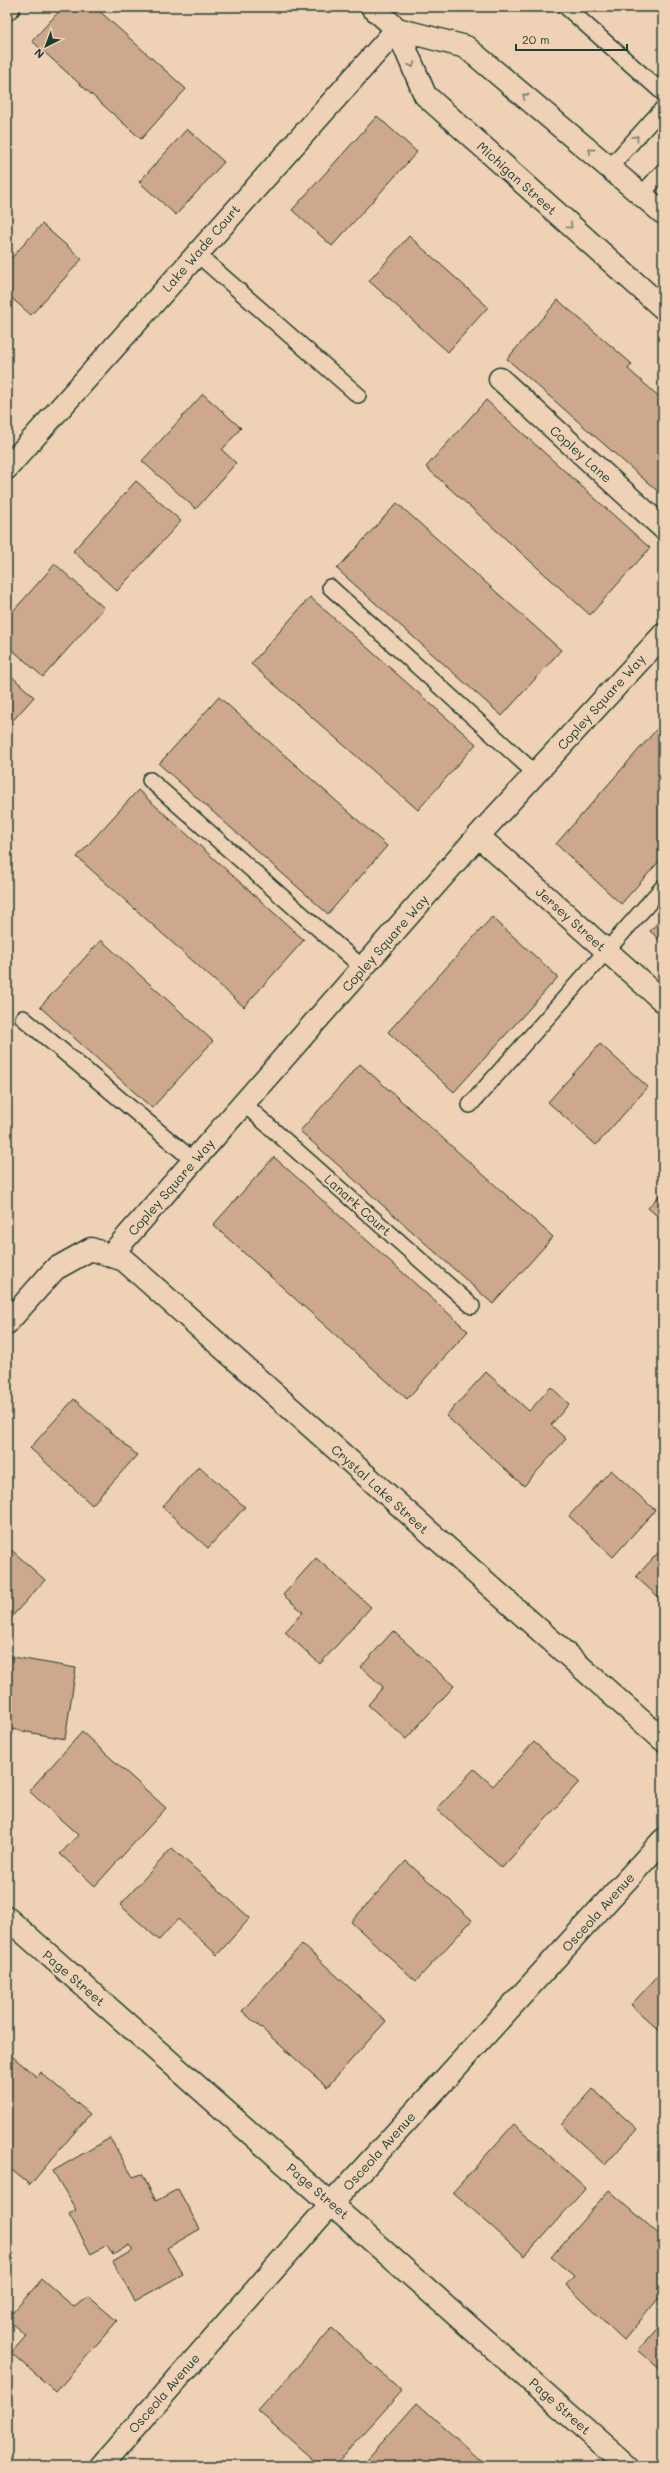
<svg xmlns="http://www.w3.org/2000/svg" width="670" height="2473" font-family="Mali,sans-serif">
	<rect width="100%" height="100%" fill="#efd2b5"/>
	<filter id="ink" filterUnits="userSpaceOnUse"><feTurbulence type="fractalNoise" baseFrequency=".025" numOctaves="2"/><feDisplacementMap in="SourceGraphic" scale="8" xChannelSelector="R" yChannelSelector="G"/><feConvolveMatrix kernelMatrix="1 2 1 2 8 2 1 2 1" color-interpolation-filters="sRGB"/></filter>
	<g filter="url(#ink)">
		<g fill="#cda88c" stroke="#1f3d34">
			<path d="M 63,7 L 95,7 L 186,89 L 141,139 L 32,41 Z"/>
			<path d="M 377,116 L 417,152 L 332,246 L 292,210 Z"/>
			<path d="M 187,129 L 224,162 L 176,215 L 139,182 Z"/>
			<path d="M 42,224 L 82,259 L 31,315 L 7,294 L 7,263 Z"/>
			<path d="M 409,236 L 488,307 L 448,352 L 369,281 Z"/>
			<path d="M 558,300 L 632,364 L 628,369 L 663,400 L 663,496 L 507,359 Z"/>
			<path d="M 203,394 L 241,428 L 222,450 L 236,463 L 196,509 L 142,461 Z"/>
			<path d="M 486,400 L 650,548 L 590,615 L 426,467 Z"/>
			<path d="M 136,481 L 181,521 L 117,591 L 73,551 Z"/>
			<path d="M 397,503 L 561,650 L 502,716 L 337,569 Z"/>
			<path d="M 55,564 L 104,608 L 43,677 L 7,645 L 7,618 Z"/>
			<path d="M 310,597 L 476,744 L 418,810 L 251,664 Z"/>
			<path d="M 7,672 L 34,697 L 7,727 Z"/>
			<path d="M 219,697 L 387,846 L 328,914 L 159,764 Z"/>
			<path d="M 663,722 L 663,857 L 621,904 L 556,844 Z"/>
			<path d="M 138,790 L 304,940 L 244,1007 L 77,857 Z"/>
			<path d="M 492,917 L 558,977 L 454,1092 L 388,1032 Z"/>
			<path d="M 663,917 L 663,943 L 650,931 Z"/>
			<path d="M 101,940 L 213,1041 L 152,1108 L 40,1007 Z"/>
			<path d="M 600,1044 L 648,1087 L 596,1145 L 548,1102 Z"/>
			<path d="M 360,1064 L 553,1237 L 493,1304 L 300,1131 Z"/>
			<path d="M 274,1157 L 468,1331 L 407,1399 L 213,1225 Z"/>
			<path d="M 663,1191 L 663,1221 L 648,1208 Z"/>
			<path d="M 486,1372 L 529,1411 L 551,1387 L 569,1404 L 551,1425 L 566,1439 L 524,1486 L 446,1416 Z"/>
			<path d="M 74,1399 L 137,1455 L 92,1505 L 30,1448 Z"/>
			<path d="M 199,1466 L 245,1507 L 208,1548 L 162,1507 Z"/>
			<path d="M 611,1470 L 655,1510 L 613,1557 L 569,1516 Z"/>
			<path d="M 7,1546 L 45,1580 L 7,1622 Z"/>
			<path d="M 663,1547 L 663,1601 L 636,1577 Z"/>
			<path d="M 316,1558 L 371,1607 L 320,1664 L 285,1632 L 303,1612 L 283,1595 Z"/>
			<path d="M 393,1631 L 454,1686 L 406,1739 L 368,1705 L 383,1687 L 361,1667 Z"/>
			<path d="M 7,1656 L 76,1668 L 65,1739 L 11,1729 L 7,1753 Z"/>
			<path d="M 82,1732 L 166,1808 L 95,1886 L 60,1854 L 78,1835 L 29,1791 Z"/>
			<path d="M 534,1742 L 579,1782 L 502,1868 L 437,1809 L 474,1769 L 493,1786 Z"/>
			<path d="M 172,1848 L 250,1918 L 217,1955 L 178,1919 L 159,1940 L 120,1905 Z"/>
			<path d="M 406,1861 L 472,1920 L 416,1981 L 351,1922 Z"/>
			<path d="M 302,1944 L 386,2021 L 327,2087 L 242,2011 Z"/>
			<path d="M 663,1970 L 663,2034 L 631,2005 Z"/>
			<path d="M 7,2052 L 37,2077 L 40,2072 L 90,2114 L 30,2185 L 8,2167 L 7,2169 Z"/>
			<path d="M 593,2089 L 637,2129 L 605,2165 L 561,2125 Z"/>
			<path d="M 514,2124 L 586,2188 L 525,2256 L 453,2192 Z"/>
			<path d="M 110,2138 L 133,2177 L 142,2174 L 156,2201 L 178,2189 L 200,2229 L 167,2248 L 183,2274 L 135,2301 L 113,2262 L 133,2250 L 129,2245 L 113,2255 L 107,2245 L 91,2254 L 69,2214 L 76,2210 L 53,2171 Z"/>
			<path d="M 609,2190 L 663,2238 L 663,2293 L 624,2340 L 566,2285 L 574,2276 L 551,2257 Z"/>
			<path d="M 42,2279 L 74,2307 L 89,2297 L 117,2321 L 56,2392 L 11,2353 L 26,2336 L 7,2319 Z"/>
			<path d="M 663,2322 L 663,2372 L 638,2350 Z"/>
			<path d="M 332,2328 L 402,2391 L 334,2466 L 320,2466 L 258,2411 Z"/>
			<path d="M 417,2403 L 487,2466 L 361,2466 Z"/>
		</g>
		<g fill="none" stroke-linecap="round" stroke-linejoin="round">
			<defs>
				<g id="lane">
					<path d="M 566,7 L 663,93"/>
					<path d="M 610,167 L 663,108"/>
					<path d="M 642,194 L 663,171"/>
					<path d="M 196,253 L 358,395"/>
					<path d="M 330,587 L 536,774"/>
					<path d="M 150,780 L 363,968"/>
					<path d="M 23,1018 L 194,1161"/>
					<path d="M 244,1104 L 472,1306"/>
					<path d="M 470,1105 L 663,887"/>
				</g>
				<g id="street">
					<path d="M 7,9 L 9,7"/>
					<path d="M 500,379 L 663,528"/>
					<path d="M 7,468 L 397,29"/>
					<path d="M 478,836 L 663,1001"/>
					<path d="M 110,1256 L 478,836 L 663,635"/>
					<path d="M 7,1323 L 55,1269 L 91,1249 L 124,1260 L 663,1740"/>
					<path d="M 7,1918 L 627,2466"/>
					<path d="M 101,2466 L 332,2203 L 663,1840"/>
				</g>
				<g id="secondary">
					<path d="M 372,7 L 397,29 L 425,95 L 663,308"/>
					<path d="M 397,29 L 466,47 L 663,213"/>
				</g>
			</defs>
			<use href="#lane" stroke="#1f3d34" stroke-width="18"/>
			<use href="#street" stroke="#1f3d34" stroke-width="25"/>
			<use href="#secondary" stroke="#1f3d34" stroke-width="25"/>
			<use href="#lane" stroke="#efd2b5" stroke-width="15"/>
			<use href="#street" stroke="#efd2b5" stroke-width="22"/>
			<use href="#secondary" stroke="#efd2b5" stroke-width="22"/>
		</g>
		<defs><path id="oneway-chevron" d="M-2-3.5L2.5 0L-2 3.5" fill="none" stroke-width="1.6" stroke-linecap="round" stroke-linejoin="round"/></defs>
		<g stroke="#7d806e">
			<use href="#oneway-chevron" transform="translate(412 65) rotate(67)"/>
			<use href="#oneway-chevron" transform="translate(525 96) rotate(-140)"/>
			<use href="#oneway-chevron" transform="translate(636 138) rotate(-48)"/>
			<use href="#oneway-chevron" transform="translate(591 151) rotate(-140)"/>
			<use href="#oneway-chevron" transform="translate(570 226) rotate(42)"/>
		</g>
	</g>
	<g text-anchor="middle" stroke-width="4" stroke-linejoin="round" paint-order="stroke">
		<g font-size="13" fill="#1f3d34" stroke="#efd2b5">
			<text transform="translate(517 178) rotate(42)" y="5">Michigan Street</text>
			<text transform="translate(201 248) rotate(-49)" y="5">Lake Wade Court</text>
			<text transform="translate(581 454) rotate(42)" y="5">Copley Lane</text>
			<text transform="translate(601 702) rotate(-48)" y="5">Copley Square Way</text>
			<text transform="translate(571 919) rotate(42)" y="5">Jersey Street</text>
			<text transform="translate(385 943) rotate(-49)" y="5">Copley Square Way</text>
			<text transform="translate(171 1187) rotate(-49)" y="5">Copley Square Way</text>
			<text transform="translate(358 1205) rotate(42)" y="5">Lanark Court</text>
			<text transform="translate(380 1489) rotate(42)" y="5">Crystal Lake Street</text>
			<text transform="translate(598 1912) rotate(-48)" y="5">Osceola Avenue</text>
			<text transform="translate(74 1978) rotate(41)" y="5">Page Street</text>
			<text transform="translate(379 2151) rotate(-48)" y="5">Osceola Avenue</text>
			<text transform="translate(318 2191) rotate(41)" y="5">Page Street</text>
			<text transform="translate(164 2393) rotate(-49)" y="5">Osceola Avenue</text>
			<text transform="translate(560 2406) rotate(42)" y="5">Page Street</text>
		</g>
	</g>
	<rect width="670" height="2473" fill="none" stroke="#efd2b5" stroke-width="24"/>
	<rect x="12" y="12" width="646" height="2449" fill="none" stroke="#1f3d34" stroke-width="1.5" filter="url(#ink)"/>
	<g transform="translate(46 46) rotate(222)" stroke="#efd2b5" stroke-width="3" paint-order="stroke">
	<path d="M0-3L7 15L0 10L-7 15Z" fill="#1f3d34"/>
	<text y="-6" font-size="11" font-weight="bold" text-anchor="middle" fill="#1f3d34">N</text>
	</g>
	<path d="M516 44v6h111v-6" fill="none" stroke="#1f3d34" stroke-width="2"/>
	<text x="522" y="44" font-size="12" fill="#1f3d34" stroke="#efd2b5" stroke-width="3" paint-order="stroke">20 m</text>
</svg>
